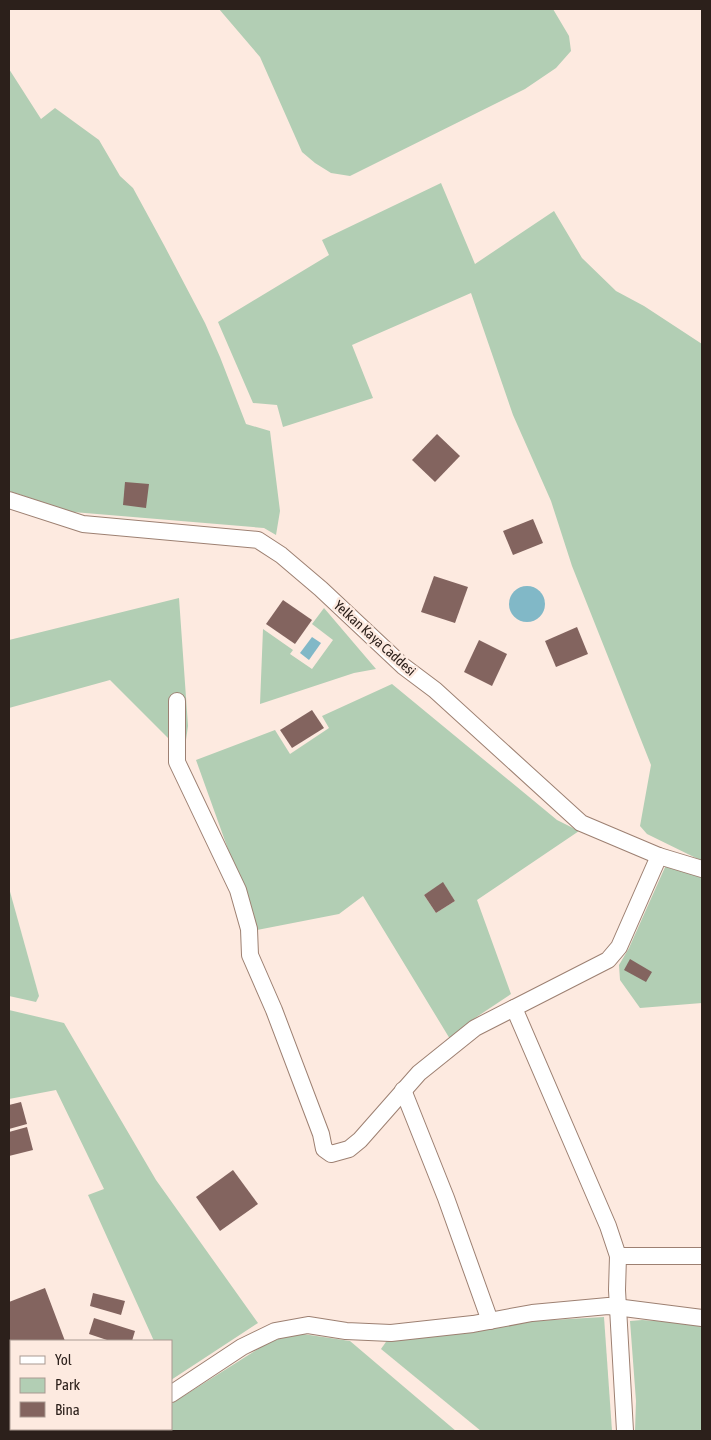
<svg xmlns="http://www.w3.org/2000/svg" width="711" height="1440" font-family="'Asap Condensed',sans-serif">
	<rect width="100%" height="100%" fill="#fdeae0"/>
	<g fill="#b2ceb4" fill-rule="evenodd">
		<path d="M 219,9 L 553,9 L 569,36 L 571,51 L 556,68 L 525,89 L 350,176 L 331,173 L 315,163 L 302,152 L 260,57 Z"/>
		<path d="M 9,69 L 41,119 L 55,108 L 99,140 L 120,176 L 133,188 L 164,245 L 205,323 L 220,357 L 246,424 L 270,431 L 280,511 L 276,535 L 264,528 L 73,512 L 9,491 Z"/>
		<path d="M 441,183 L 475,264 L 554,211 L 582,258 L 616,291 L 644,306 L 702,344 L 702,861 L 647,834 L 640,826 L 651,765 L 572,566 L 551,501 L 513,415 L 471,293 L 352,345 L 373,398 L 283,427 L 277,405 L 253,403 L 218,322 L 329,255 L 322,240 Z"/>
		<path d="M 179,598 L 188,726 L 184,754 L 110,680 L 9,708 L 9,640 Z"/>
		<path d="M 324,608 L 376,669 L 354,673 L 260,704 L 263,629 L 293,650 L 290,654 L 312,669 L 333,640 L 312,624 Z"/>
		<path d="M 392,684 L 557,820 L 579,831 L 477,900 L 511,994 L 472,1020 L 450,1039 L 363,896 L 339,914 L 257,930 L 196,760 L 275,730 L 290,754 L 329,728 L 322,716 ZM 443,883 L 455,901 L 436,913 L 424,895 Z"/>
		<path d="M 666,865 L 702,877 L 702,1003 L 640,1008 L 620,980 L 619,965 L 629,948 Z"/>
		<path d="M 9,888 L 39,996 L 36,1002 L 9,996 Z"/>
		<path d="M 9,1010 L 64,1023 L 156,1180 L 258,1323 L 171,1380 L 171,1341 L 154,1341 L 88,1195 L 104,1189 L 56,1090 L 9,1099 Z"/>
		<path d="M 604,1317 L 612,1431 L 481,1431 L 381,1349 L 388,1339 L 534,1321 Z"/>
		<path d="M 642,1320 L 702,1324 L 702,1431 L 635,1431 L 636,1401 L 630,1321 Z"/>
		<path d="M 303,1334 L 350,1341 L 456,1431 L 122,1431 L 128,1429 L 171,1429 L 171,1404 L 277,1337 Z"/>
	</g>
	<g fill="#81b8c7">
		<circle cx="527" cy="604" r="18"/>
		<path d="M 312,637 L 321,643 L 309,660 L 300,653 Z"/>
	</g>
	<g fill="#83645f">
		<path d="M 437,434 L 460,456 L 435,482 L 412,460 Z"/>
		<path d="M 125,482 L 149,484 L 146,508 L 123,505 Z"/>
		<path d="M 533,519 L 543,543 L 513,555 L 503,531 Z"/>
		<path d="M 434,576 L 468,587 L 455,623 L 421,612 Z"/>
		<path d="M 283,600 L 312,620 L 295,644 L 266,624 Z"/>
		<path d="M 577,627 L 588,654 L 556,667 L 545,641 Z"/>
		<path d="M 479,640 L 507,654 L 492,686 L 464,672 Z"/>
		<path d="M 312,710 L 324,728 L 292,748 L 280,730 Z"/>
		<path d="M 443,882 L 455,901 L 436,913 L 424,895 Z"/>
		<path d="M 630,959 L 652,972 L 646,982 L 624,970 Z"/>
		<path d="M 21,1102 L 27,1124 L 9,1129 L 9,1105 Z"/>
		<path d="M 27,1127 L 33,1150 L 9,1156 L 9,1132 Z"/>
		<path d="M 233,1170 L 258,1204 L 220,1231 L 196,1197 Z"/>
		<path d="M 45,1288 L 65,1341 L 11,1341 L 11,1370 L 9,1364 L 9,1302 Z"/>
		<path d="M 93,1293 L 125,1301 L 121,1315 L 90,1306 Z"/>
		<path d="M 94,1318 L 135,1331 L 132,1341 L 110,1341 L 89,1334 Z"/>
	</g>
	<g fill="none" stroke-linecap="round" stroke-linejoin="round">
		<defs>
			<g id="minor">
				<path d="M 9,500 L 83,524 L 258,540 L 281,555 L 321,589 L 403,666 L 435,690 L 581,823 L 659,856 L 702,869"/>
				<path d="M 177,701 L 177,762 L 238,890 L 249,929 L 250,955 L 274,1010 L 321,1134 L 324,1149 L 331,1154 L 349,1149 L 360,1140 L 419,1073 L 475,1028 L 514,1008"/>
				<path d="M 403,1090 L 446,1198 L 490,1321"/>
				<path d="M 618,1256 L 702,1256"/>
				<path d="M 171,1394 L 242,1347 L 275,1331 L 308,1325 L 346,1331 L 391,1333 L 473,1324 L 532,1313 L 608,1306 L 702,1318"/>
				<path d="M 14,1429 L 29,1431"/>
				<path d="M 80,1431 L 104,1429"/>
				<path d="M 625,1431 L 617,1290 L 618,1256 L 608,1226 L 514,1008 L 608,960 L 619,947 L 659,856"/>
			</g>
		</defs>
		<use href="#minor" stroke="#9d8072" stroke-width="18"/>
		<use href="#minor" stroke="#fff" stroke-width="16"/>
	</g>
	<g text-anchor="middle" stroke-width="5" stroke-linejoin="round" paint-order="stroke">
		<g font-size="14" fill="#2c201b" stroke="#fdeae0">
			<text transform="translate(375 638) rotate(42)" y="5">Yelkan Kaya Caddesi</text>
		</g>
	</g>
	<rect width="711" height="1440" fill="none" stroke="#2c201b" stroke-width="20"/>
	<rect x="10" y="1340" width="162" height="90" fill="#fdeae0" stroke="#a99991"/>
	<rect x="20" y="1356" width="25" height="8" fill="#ffffff" stroke="#a99991"/>
	<text x="55" y="1365" font-size="15" fill="#2c201b">Yol</text>
	<rect x="20" y="1378" width="25" height="15" fill="#b2ceb4" stroke="#a99991"/>
	<text x="55" y="1390" font-size="15" fill="#2c201b">Park</text>
	<rect x="20" y="1402" width="25" height="15" fill="#83645f" stroke="#a99991"/>
	<text x="55" y="1415" font-size="15" fill="#2c201b">Bina</text>
</svg>
